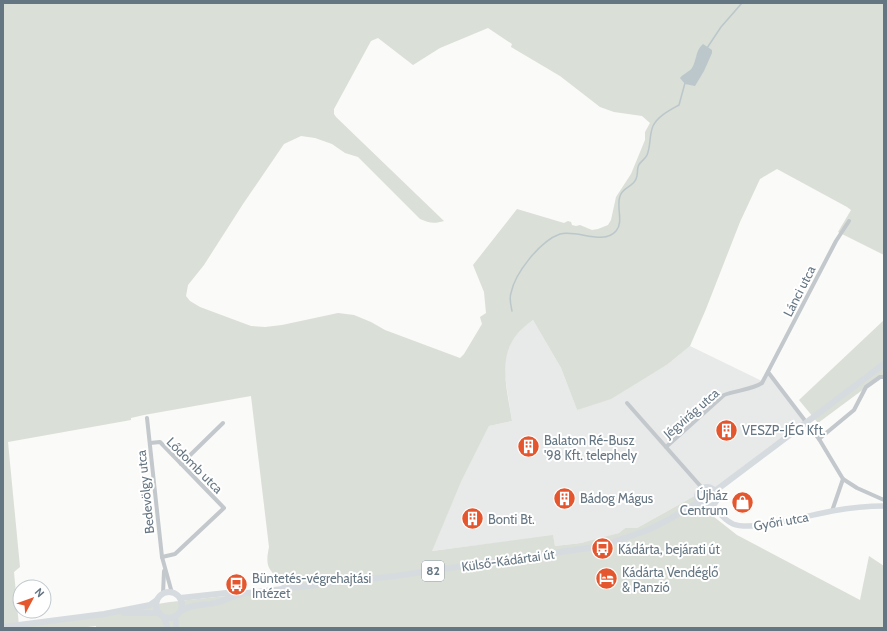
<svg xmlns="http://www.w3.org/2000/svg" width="887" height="631" font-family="Cabin,sans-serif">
	<rect width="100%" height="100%" fill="#fafaf8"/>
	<path fill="#e8e9e9" d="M 533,320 L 561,368 L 577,410 L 668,364 L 690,346 L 762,381 L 768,373 L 806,422 L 715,490 L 709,487 L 703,488 L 698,494 L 637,528 L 625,528 L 619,533 L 598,539 L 581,543 L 555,546 L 553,536 L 431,551 L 461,482 L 489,426 L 512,421 L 504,370 L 506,354 L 512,340 L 525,325 Z"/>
	<g fill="#dadfd7" fill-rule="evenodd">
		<path d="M 3,3 L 884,3 L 884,255 L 838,232 L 851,210 L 847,207 L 777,169 L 760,179 L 740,222 L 706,309 L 690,346 L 668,364 L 611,399 L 577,410 L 561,368 L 533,320 C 493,347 506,381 512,421 L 489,426 L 461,482 L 432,551 L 553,535 L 555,546 L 581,543 L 619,533 L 625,528 L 637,528 L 698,494 L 698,500 L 704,509 L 737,535 L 860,600 L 869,556 L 884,566 L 884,628 L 96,628 L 96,626 L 80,628 L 3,628 ZM 488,28 L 512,44 L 511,47 L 560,76 L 600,107 L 614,112 L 642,116 L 650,123 L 645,132 L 645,140 L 631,174 L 616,197 L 611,220 L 608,225 L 598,229 L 592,230 L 580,225 L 576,226 L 572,225 L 571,222 L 568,221 L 564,223 L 517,209 L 473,265 L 484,292 L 486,313 L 480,317 L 482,324 L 464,354 L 460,358 L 385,330 L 371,322 L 354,315 L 338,313 L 282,325 L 265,327 L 251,326 L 200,307 L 190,301 L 186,296 L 188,285 L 204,265 L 243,204 L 284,144 L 301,136 L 315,138 L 332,144 L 345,153 L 358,157 L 420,219 C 429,223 434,224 444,221 L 336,117 L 334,114 L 334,109 L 371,41 L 378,38 L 413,65 L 440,48 ZM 251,396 L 269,547 C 265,566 268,569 281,581 L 282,590 L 170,602 L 19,626 L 14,572 L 20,567 L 8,442 L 131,420 L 131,418 L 144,415 Z"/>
		<path d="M 884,320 L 884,374 L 818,423 L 799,400 Z"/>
	</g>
	<path fill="#bbc7cb" d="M 703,44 L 712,50 L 712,53 L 704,71 L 695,86 L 685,84 L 680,78 C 683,74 689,72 692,68 C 697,60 695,51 703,44 Z"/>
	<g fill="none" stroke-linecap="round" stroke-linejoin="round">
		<g stroke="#bbc7cb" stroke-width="1.5">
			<path d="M 707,48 L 721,27 L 742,3"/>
			<path d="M 512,311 C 511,306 509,299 511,293 C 515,273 540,241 560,234 C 577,229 603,246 616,231 C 624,222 616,207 620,196 C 623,187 633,187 636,179 C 638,175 637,171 638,167 C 639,162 645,160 647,155 C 651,146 649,135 653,126 C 658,116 670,110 679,105 L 685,83"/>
		</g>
		<g stroke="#c3c8cc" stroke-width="4">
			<path d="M 768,372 L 819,439 L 843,479 L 857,488 L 884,500"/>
			<path d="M 627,403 L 703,489"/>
			<path d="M 147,418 L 162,557 L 172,593"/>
			<path d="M 819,439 L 854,410 L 866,387 L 880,377 L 884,377"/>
			<path d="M 150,443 L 160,442 L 224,508 L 175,554 L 162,557"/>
			<path d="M 666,447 L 724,395 C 737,390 751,390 762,383 L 836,241 L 849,221"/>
			<path d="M 181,464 L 223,423"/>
			<path d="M 832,511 L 843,479"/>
			<path d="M 163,594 L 164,571"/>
		</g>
		<g stroke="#d6dbdf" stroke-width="5.5">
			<path d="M 713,506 C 719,513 724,520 733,524 C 753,532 809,515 832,511 C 849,508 867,506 884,506"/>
			<path d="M 176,616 L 176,628"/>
			<path d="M 164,618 L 168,628"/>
		</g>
		<g stroke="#d6dbdf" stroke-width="6">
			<circle cx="707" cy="497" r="10"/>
			<path d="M 715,491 L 884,364"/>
			<circle cx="169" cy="605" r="13"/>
			<path d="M 180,598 L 226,593 L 236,595"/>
			<path d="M 181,611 C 193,603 206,606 219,602 C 229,599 237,594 247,593 L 395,576 L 602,546 L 648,530 L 666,521 L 699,502"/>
			<path d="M 124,613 L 159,613"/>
			<path d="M 3,627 L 104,614 L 150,605 L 157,600"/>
		</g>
	</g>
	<defs>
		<symbol id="building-disc" viewBox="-11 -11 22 22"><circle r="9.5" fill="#e4572e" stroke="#fff"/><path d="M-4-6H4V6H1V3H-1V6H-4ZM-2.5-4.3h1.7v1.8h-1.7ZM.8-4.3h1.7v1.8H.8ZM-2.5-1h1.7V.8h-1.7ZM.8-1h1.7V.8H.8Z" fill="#fff"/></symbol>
		<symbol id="shop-disc" viewBox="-11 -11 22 22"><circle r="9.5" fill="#e4572e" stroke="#fff"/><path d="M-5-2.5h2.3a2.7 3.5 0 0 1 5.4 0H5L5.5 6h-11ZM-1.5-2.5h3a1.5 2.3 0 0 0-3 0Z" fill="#fff"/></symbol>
		<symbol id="bus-disc" viewBox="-11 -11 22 22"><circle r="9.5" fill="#e4572e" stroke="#fff"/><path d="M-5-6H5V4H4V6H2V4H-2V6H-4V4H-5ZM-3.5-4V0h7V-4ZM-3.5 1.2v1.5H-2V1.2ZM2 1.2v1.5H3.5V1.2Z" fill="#fff"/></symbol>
		<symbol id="hotel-disc" viewBox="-11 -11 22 22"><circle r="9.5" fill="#e4572e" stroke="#fff"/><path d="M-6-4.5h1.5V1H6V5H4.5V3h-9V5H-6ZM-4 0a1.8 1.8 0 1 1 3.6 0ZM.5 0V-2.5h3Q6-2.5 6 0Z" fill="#fff"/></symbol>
	</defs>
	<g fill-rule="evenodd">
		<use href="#building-disc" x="714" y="418" width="25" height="25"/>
		<use href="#building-disc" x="516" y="434" width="25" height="25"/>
		<use href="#building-disc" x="552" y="486" width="25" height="25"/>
		<use href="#shop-disc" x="730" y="490" width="25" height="25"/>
		<use href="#building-disc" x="460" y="506" width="25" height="25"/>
		<use href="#bus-disc" x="590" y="536" width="25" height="25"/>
		<use href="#hotel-disc" x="594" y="566" width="25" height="25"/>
		<use href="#bus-disc" x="224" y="572" width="25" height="25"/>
	</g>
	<g text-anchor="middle" stroke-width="4" stroke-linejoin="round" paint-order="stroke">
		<rect fill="#fff" stroke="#939fa8" stroke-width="1" x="422" y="561" width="22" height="20" rx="3"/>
		<g font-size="12" font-weight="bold" fill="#657683">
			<text x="433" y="575">82</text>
		</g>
		<g font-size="13" fill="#657683" stroke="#fff">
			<text transform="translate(799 291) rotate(-63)" y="5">Lánci utca</text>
			<text transform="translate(691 413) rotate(-41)" y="5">Jégvirág utca</text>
			<text transform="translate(195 465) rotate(45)" y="5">Lődomb utca</text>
			<text transform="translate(145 492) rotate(-96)" y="5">Bedevölgy utca</text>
			<text transform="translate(781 521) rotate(-10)" y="5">Győri utca</text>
			<text transform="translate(508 560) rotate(-8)" y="5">Külső-Kádártai út</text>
		</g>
		<g font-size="13" fill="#657683" stroke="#fff" text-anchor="start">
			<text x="742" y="435">VESZP-JÉG Kft.</text>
			<text x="544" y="445">Balaton Ré-Busz<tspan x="544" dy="15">'98 Kft. telephely</tspan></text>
			<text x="728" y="500" text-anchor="end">Újház<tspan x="728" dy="15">Centrum</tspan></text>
			<text x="580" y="503">Bádog Mágus</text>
			<text x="488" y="524">Bonti Bt.</text>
			<text x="618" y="554">Kádárta, bejárati út</text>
			<text x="622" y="577">Kádárta Vendéglő<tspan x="622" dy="15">&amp; Panzió</tspan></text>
			<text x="252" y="583">Büntetés-végrehajtási<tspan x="252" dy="15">Intézet</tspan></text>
		</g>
	</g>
	<rect width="887" height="631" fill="none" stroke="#657683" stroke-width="8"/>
	<g transform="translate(32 599) rotate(49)"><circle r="19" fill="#ffffff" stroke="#c1c8cd"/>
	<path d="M0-3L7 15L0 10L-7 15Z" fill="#e4572e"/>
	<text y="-6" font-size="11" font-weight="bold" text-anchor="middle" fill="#657683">N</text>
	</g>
</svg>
